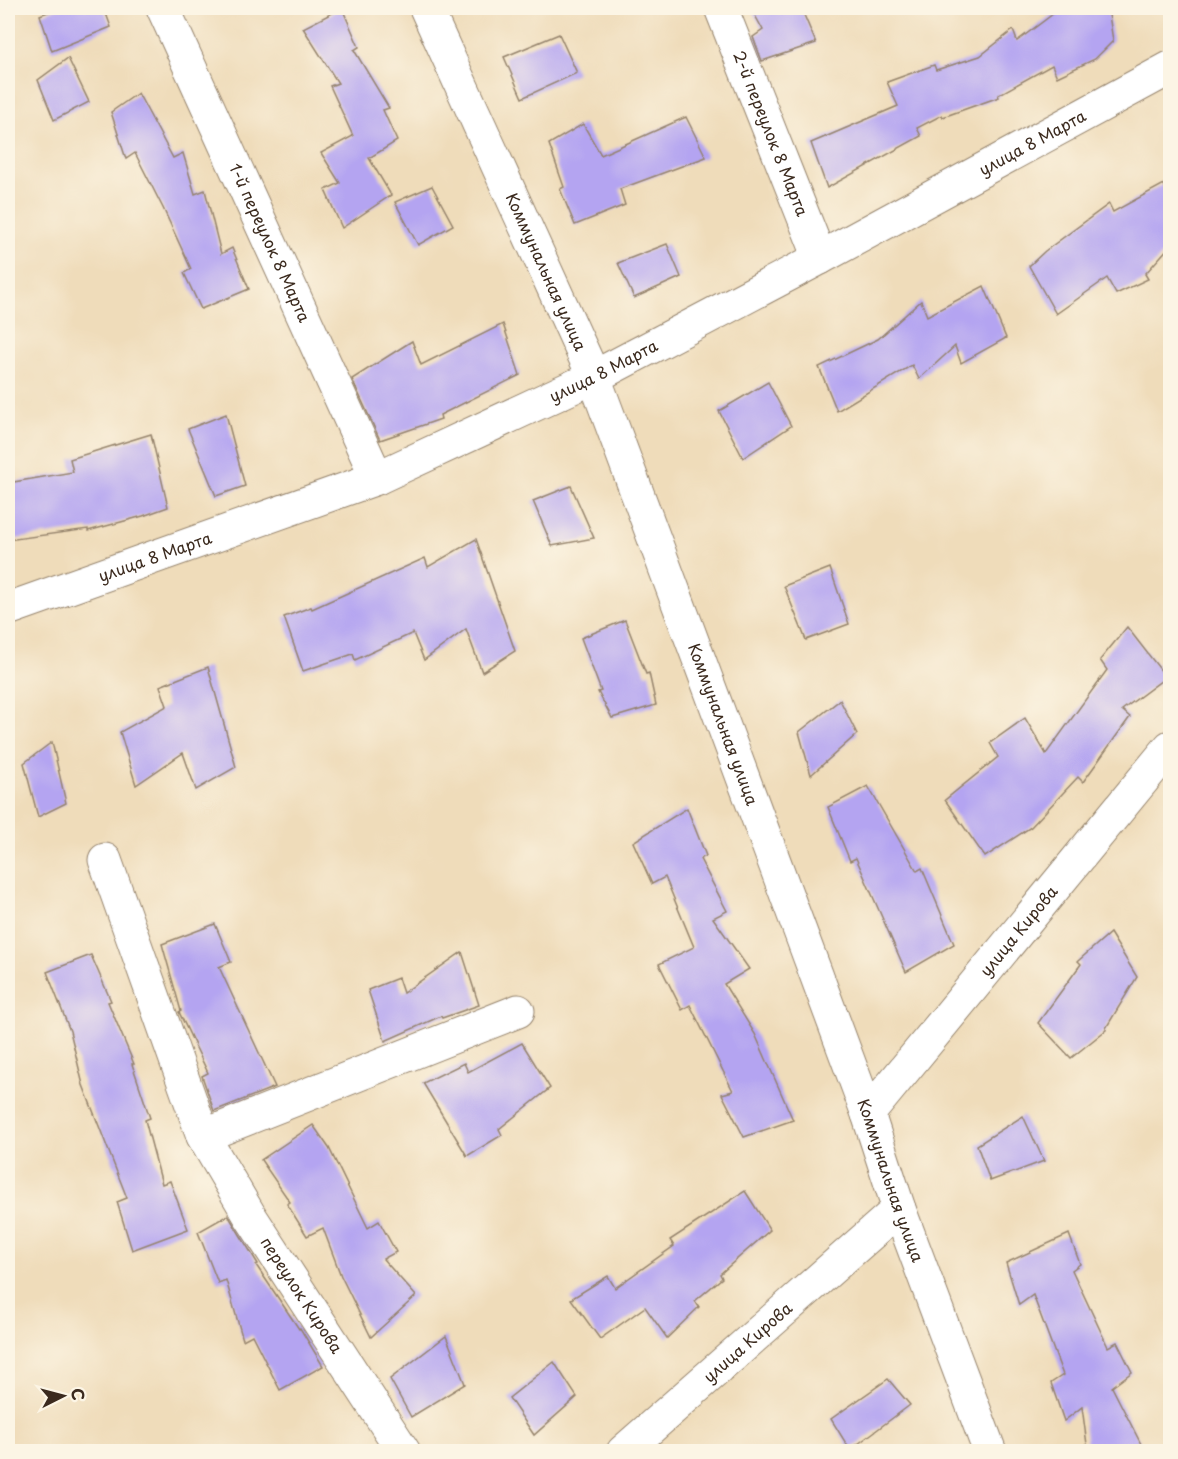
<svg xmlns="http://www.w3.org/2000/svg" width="1178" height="1459" font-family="'Playpen Sans',sans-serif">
	<rect width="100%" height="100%" fill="#fcf5e5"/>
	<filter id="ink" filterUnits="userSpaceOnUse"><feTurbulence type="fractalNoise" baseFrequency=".0167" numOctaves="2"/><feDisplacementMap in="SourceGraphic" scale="12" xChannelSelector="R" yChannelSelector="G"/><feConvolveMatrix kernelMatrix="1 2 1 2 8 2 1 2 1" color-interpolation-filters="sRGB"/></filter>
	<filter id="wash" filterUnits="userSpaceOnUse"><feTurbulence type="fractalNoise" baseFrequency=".008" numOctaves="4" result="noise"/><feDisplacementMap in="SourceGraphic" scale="24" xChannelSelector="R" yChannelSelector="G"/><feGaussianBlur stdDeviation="1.35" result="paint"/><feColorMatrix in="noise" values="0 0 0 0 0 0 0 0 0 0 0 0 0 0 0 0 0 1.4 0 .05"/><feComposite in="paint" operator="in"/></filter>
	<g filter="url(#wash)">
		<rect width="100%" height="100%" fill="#efdcba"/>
		<g id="blocks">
			<g fill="#b4a4f1">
				<path d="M 58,8 L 104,8 L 111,27 L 52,51 L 40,15 Z"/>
				<path d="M 342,8 L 359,47 L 354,50 L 389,108 L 383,110 L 397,141 L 369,158 L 391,195 L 342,228 L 325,190 L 340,183 L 321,153 L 353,136 L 330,86 L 338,83 L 303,28 Z"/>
				<path d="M 751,8 L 801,8 L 816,43 L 762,61 L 753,37 L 763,30 Z"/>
				<path d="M 1061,8 L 1108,8 L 1113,41 L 1095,59 L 1057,77 L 1052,65 L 998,95 L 999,97 L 943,117 L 942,115 L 917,128 L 921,136 L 827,188 L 811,143 L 898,106 L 887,82 L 934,65 L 936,70 L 980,56 L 1013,30 L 1017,41 Z"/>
				<path d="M 559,34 L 577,73 L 522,98 L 504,57 Z"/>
				<path d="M 68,58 L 89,102 L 54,120 L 38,80 Z"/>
				<path d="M 138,93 L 173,158 L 183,153 L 195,194 L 205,190 L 221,254 L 232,248 L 249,289 L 201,309 L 184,273 L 191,269 L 163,208 L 135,153 L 126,159 L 111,112 Z"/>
				<path d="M 686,117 L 706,157 L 620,189 L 625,205 L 575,225 L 560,189 L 564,187 L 549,144 L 583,124 L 601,155 Z"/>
				<path d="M 1164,184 L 1170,200 L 1170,246 L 1145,274 L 1148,279 L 1116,294 L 1107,278 L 1056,314 L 1029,266 L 1045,251 L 1109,204 L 1113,212 Z"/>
				<path d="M 432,186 L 453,225 L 418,245 L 395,202 Z"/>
				<path d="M 667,244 L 681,277 L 634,298 L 618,263 Z"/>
				<path d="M 984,286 L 1006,338 L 961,363 L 955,346 L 919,379 L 912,365 L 837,411 L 819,367 L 878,339 L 921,301 L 927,316 Z"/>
				<path d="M 503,324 L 520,375 L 440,415 L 441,419 L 380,440 L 352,379 L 412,341 L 421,365 Z"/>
				<path d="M 768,382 L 791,426 L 743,458 L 719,411 Z"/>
				<path d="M 226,414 L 245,486 L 216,496 L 188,429 Z"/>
				<path d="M 151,434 L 168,507 L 143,516 L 88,531 L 88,529 L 8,540 L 8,483 L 73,472 L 70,459 Z"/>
				<path d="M 571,486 L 594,538 L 552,546 L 533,501 Z"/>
				<path d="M 476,539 L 515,651 L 482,672 L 466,629 L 424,660 L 413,633 L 355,660 L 353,654 L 303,671 L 284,617 L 311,607 L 312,609 L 425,558 L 428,567 Z"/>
				<path d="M 830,568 L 849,624 L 806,640 L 784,586 Z"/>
				<path d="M 625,620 L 646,674 L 649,673 L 656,705 L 612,718 L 598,692 L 601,691 L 581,638 Z"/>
				<path d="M 1127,627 L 1166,677 L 1122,710 L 1130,717 L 1083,782 L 1078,777 L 1031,827 L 985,857 L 945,800 L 998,757 L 990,743 L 1025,718 L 1046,754 L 1107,670 L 1100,660 Z"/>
				<path d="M 208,667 L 236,767 L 196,790 L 183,753 L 136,785 L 120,732 L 167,706 L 160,686 Z"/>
				<path d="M 840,700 L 857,734 L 811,775 L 799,732 Z"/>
				<path d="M 52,742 L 66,803 L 38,817 L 24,763 Z"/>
				<path d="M 868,786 L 917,871 L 922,868 L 954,944 L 906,972 L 856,858 L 850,861 L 828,807 Z"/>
				<path d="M 687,808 L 706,856 L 700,859 L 727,911 L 713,918 L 749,969 L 724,984 L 755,1034 L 793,1120 L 744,1137 L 722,1094 L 733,1091 L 690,1005 L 682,1010 L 659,964 L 694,947 L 665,877 L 652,884 L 633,842 Z"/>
				<path d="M 215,924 L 231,962 L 219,967 L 275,1087 L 214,1111 L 202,1076 L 208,1073 L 179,1012 L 181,1011 L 162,944 Z"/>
				<path d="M 1110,933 L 1137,977 L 1106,1028 L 1106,1030 L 1071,1058 L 1038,1023 L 1081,964 L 1078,961 Z"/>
				<path d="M 462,952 L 479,1005 L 442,1018 L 441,1016 L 385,1041 L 368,990 L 398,978 L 403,993 Z"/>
				<path d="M 91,955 L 111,1001 L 108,1002 L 134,1064 L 132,1064 L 150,1118 L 145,1120 L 162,1184 L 170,1181 L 188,1229 L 132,1250 L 117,1202 L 127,1198 L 83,1085 L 70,1031 L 47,972 Z"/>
				<path d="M 522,1043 L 550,1088 L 499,1129 L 502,1135 L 467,1156 L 423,1083 L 464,1063 L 468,1072 Z"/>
				<path d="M 1023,1116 L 1044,1161 L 990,1181 L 977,1145 Z"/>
				<path d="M 313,1125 L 329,1148 L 368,1228 L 379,1221 L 396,1252 L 383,1259 L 416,1296 L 371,1337 L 341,1276 L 323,1228 L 307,1236 L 287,1204 L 290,1202 L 261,1160 Z"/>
				<path d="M 745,1191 L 770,1230 L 720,1274 L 722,1278 L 695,1301 L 699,1307 L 667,1338 L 645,1307 L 600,1339 L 571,1299 L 608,1276 L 615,1288 L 674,1246 L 670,1240 Z"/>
				<path d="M 228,1215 L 258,1264 L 256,1265 L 299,1329 L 300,1328 L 323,1366 L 280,1390 L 252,1335 L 243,1340 L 226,1280 L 218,1283 L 198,1232 Z"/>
				<path d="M 1069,1234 L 1080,1264 L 1072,1270 L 1108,1347 L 1117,1342 L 1132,1372 L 1112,1387 L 1145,1452 L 1088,1452 L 1082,1407 L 1064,1421 L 1051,1383 L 1063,1375 L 1033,1295 L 1019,1305 L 1006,1263 Z"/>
				<path d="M 446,1336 L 465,1384 L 411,1417 L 390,1379 Z"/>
				<path d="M 554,1362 L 577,1397 L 534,1435 L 509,1398 Z"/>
				<path d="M 888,1379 L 910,1405 L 850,1450 L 831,1419 Z"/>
			</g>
		</g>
	</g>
	<g filter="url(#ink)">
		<use href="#blocks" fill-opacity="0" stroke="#95836c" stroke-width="1.5"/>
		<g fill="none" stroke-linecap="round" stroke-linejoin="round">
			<defs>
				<g id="minor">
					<path id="s1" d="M 163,8 L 377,478"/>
					<path id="s2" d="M 426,8 L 594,377 L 868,1114 L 899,1209 L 990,1452"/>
					<path id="s3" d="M 721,8 L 820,258"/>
					<path id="s4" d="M 8,609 L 377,478 L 594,377 L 820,258 L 1170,68"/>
					<path id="s5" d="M 105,860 L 203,1136 L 250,1216 L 404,1452"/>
					<path id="s6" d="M 868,1114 L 1170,747"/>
					<path d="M 203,1136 L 518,1011"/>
					<path id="s7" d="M 623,1452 L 899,1209"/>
				</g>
			</defs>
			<use href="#minor" stroke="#95836c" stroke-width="35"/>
			<use href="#minor" stroke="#fff" stroke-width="33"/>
		</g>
	</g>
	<g text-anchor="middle" stroke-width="6" stroke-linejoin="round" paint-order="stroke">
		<g font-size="16" fill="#3b2a1e" stroke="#fcf5e5">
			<text dy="6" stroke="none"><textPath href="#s3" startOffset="135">2-й переулок 8 Марта</textPath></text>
			<text dy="6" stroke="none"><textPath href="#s4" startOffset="1128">улица 8 Марта</textPath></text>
			<text dy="6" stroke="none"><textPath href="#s1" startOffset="258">1-й переулок 8 Марта</textPath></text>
			<text dy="6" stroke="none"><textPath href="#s2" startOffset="290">Коммунальная улица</textPath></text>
			<text dy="6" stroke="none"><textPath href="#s4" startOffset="642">улица 8 Марта</textPath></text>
			<text dy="6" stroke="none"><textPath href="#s4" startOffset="156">улица 8 Марта</textPath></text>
			<text dy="6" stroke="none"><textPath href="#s2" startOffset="776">Коммунальная улица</textPath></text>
			<text dy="6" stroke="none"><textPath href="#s6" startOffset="237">улица Кирова</textPath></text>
			<text dy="6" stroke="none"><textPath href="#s2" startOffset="1262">Коммунальная улица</textPath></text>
			<text dy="6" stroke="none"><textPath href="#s5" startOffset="480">переулок Кирова</textPath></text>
			<text dy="6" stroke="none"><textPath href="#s7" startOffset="166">улица Кирова</textPath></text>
		</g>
	</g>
	<rect width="1178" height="1459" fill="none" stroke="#fcf5e5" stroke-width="30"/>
	<g transform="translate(63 1396) rotate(84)" stroke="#fcf5e5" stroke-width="4.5" paint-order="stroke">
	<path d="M0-4.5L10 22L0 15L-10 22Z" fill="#3b2a1e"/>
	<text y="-9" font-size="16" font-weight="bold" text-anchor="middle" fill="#3b2a1e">С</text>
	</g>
</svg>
